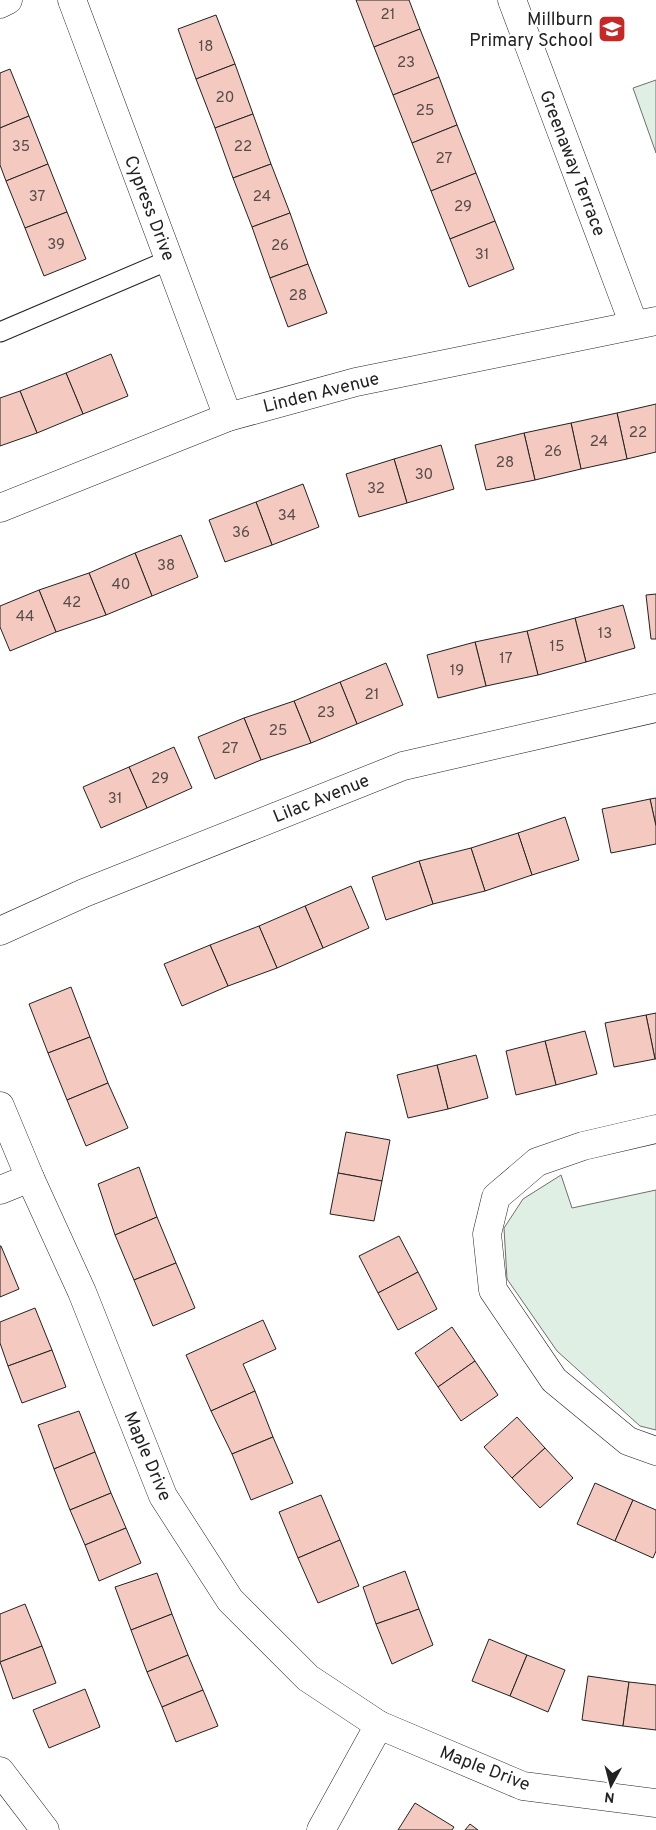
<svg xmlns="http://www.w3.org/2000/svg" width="656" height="1830" font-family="Overpass,sans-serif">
	<rect width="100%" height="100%" fill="#fff"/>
	<g fill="#e0efe3" stroke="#6f6f6f">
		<path d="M 656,80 L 656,153 L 633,88 Z"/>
		<path d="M 561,1175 L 572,1208 L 656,1190 L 656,1430 L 640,1426 L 557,1351 L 507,1279 L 504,1228 L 523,1199 Z"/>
	</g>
	<g fill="#f3c9c0" stroke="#222">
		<path d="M 356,0 L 409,0 L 420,29 L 374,47 Z"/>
		<path d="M 216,15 L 235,64 L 196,79 L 178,29 Z"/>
		<path d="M 420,29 L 439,77 L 393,95 L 374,47 Z"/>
		<path d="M 235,64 L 253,114 L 215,128 L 196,79 Z"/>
		<path d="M 10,69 L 29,116 L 0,128 L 0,73 Z"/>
		<path d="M 439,77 L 457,125 L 412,143 L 393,95 Z"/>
		<path d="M 253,114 L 271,164 L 233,178 L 215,128 Z"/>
		<path d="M 29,116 L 48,164 L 6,181 L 0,165 L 0,128 Z"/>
		<path d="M 457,125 L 476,173 L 431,191 L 412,143 Z"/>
		<path d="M 48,164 L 67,212 L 25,228 L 6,181 Z"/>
		<path d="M 271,164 L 290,213 L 252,227 L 233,178 Z"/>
		<path d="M 476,173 L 495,221 L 450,239 L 431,191 Z"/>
		<path d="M 67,212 L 86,259 L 44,276 L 25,228 Z"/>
		<path d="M 290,213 L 308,264 L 270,278 L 252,227 Z"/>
		<path d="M 495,221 L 514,269 L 469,287 L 450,239 Z"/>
		<path d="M 308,264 L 327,313 L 288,327 L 270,278 Z"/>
		<path d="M 111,354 L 128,396 L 83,414 L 66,373 Z"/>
		<path d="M 66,373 L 83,414 L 37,433 L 20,391 Z"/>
		<path d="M 20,391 L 37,433 L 0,446 L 0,398 Z"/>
		<path d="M 656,404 L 656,452 L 627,459 L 617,413 Z"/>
		<path d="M 617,413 L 627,459 L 581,469 L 571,423 Z"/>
		<path d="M 571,423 L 581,469 L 535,480 L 524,433 Z"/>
		<path d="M 524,433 L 535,480 L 486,490 L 475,445 Z"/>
		<path d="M 441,445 L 454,489 L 407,503 L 394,459 Z"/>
		<path d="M 394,459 L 407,503 L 359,517 L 346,474 Z"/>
		<path d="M 303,484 L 319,527 L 272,545 L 256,502 Z"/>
		<path d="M 256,502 L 272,545 L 225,562 L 209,520 Z"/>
		<path d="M 181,535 L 198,577 L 152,596 L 135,553 Z"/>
		<path d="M 135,553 L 152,596 L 106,615 L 89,573 Z"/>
		<path d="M 89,573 L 106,615 L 56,632 L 39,590 Z"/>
		<path d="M 39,590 L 56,632 L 10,651 L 0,627 L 0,606 Z"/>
		<path d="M 656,594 L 656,639 L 651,639 L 646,595 Z"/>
		<path d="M 623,605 L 635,648 L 586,662 L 575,618 Z"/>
		<path d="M 575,618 L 586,662 L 538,675 L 527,631 Z"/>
		<path d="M 527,631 L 538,675 L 486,686 L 475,642 Z"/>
		<path d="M 475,642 L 486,686 L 438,698 L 427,655 Z"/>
		<path d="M 386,663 L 403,705 L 357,724 L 340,682 Z"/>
		<path d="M 340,682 L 357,724 L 311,743 L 294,701 Z"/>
		<path d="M 294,701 L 311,743 L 261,760 L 244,718 Z"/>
		<path d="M 244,718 L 261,760 L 215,779 L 198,737 Z"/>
		<path d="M 174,747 L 192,788 L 147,808 L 129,767 Z"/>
		<path d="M 129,767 L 147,808 L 101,828 L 83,787 Z"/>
		<path d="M 656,798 L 656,826 L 650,799 Z"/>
		<path d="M 650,799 L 656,826 L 656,844 L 611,853 L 602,809 Z"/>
		<path d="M 565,817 L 579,860 L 532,875 L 518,833 Z"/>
		<path d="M 518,833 L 532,875 L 485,891 L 471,848 Z"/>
		<path d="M 471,848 L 485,891 L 433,904 L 419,861 Z"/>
		<path d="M 419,861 L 433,904 L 386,920 L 372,877 Z"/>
		<path d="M 351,886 L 369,928 L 323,948 L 305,906 Z"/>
		<path d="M 305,906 L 323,948 L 277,968 L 259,926 Z"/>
		<path d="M 259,926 L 277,968 L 228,986 L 210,945 Z"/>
		<path d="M 210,945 L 228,986 L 182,1006 L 164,964 Z"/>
		<path d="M 71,987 L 90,1037 L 48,1053 L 29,1004 Z"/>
		<path d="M 656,1013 L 656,1059 L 655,1059 L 646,1015 Z"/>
		<path d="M 646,1015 L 655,1059 L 614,1067 L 605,1023 Z"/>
		<path d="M 585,1031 L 597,1074 L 556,1085 L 545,1041 Z"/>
		<path d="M 90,1037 L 108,1083 L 67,1100 L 48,1053 Z"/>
		<path d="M 545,1041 L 556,1085 L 516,1095 L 506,1051 Z"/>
		<path d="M 476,1055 L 488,1098 L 448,1109 L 437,1065 Z"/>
		<path d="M 437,1065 L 448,1109 L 408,1118 L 397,1075 Z"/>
		<path d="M 108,1083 L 128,1128 L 86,1146 L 67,1100 Z"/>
		<path d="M 346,1132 L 390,1140 L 382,1181 L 338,1173 Z"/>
		<path d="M 139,1167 L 157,1217 L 115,1235 L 98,1184 Z"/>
		<path d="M 338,1173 L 382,1181 L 374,1221 L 330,1214 Z"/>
		<path d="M 157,1217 L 176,1263 L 134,1280 L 115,1235 Z"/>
		<path d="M 399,1236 L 418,1272 L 378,1293 L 359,1256 Z"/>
		<path d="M 0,1246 L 1,1246 L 19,1289 L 0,1297 Z"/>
		<path d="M 176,1263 L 195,1308 L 153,1326 L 134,1280 Z"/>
		<path d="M 418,1272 L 437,1309 L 398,1330 L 378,1293 Z"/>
		<path d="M 35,1308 L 52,1350 L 8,1366 L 0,1343 L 0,1322 Z"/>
		<path d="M 263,1320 L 276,1349 L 243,1364 L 255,1391 L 211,1411 L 186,1355 Z"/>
		<path d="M 452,1327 L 475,1361 L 438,1387 L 415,1353 Z"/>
		<path d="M 52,1350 L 66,1387 L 22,1403 L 8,1366 Z"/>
		<path d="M 475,1361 L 498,1395 L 461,1421 L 438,1387 Z"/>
		<path d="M 255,1391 L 273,1437 L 232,1454 L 211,1411 Z"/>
		<path d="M 79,1411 L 95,1452 L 54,1469 L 38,1425 Z"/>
		<path d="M 517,1417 L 545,1448 L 512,1478 L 484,1447 Z"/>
		<path d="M 273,1437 L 293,1483 L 251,1500 L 232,1454 Z"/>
		<path d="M 545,1448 L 573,1478 L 540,1508 L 512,1478 Z"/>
		<path d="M 95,1452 L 111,1493 L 70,1510 L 54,1469 Z"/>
		<path d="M 595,1483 L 633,1500 L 615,1541 L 577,1524 Z"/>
		<path d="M 111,1493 L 126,1528 L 85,1545 L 70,1510 Z"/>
		<path d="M 321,1495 L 340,1540 L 298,1558 L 279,1512 Z"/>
		<path d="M 633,1500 L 656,1510 L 656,1551 L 653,1558 L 615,1541 Z"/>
		<path d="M 126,1528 L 141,1563 L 99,1581 L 85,1545 Z"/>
		<path d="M 340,1540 L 359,1586 L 318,1603 L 298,1558 Z"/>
		<path d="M 405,1571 L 419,1609 L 376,1624 L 363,1587 Z"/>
		<path d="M 157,1573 L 172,1614 L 131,1630 L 115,1587 Z"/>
		<path d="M 25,1604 L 42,1646 L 0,1662 L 0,1614 Z"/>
		<path d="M 419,1609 L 433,1645 L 392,1664 L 376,1624 Z"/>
		<path d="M 172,1614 L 188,1655 L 147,1672 L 131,1630 Z"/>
		<path d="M 489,1639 L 527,1655 L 510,1696 L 472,1681 Z"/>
		<path d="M 42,1646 L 56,1683 L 13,1699 L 0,1662 Z"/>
		<path d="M 188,1655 L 203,1690 L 162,1707 L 147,1672 Z"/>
		<path d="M 527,1655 L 565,1670 L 548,1712 L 510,1696 Z"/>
		<path d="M 588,1676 L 629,1682 L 623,1726 L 582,1720 Z"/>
		<path d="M 629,1682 L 656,1685 L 656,1730 L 623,1726 Z"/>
		<path d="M 85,1689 L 100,1727 L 49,1748 L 33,1710 Z"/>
		<path d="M 203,1690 L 218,1726 L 176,1742 L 162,1707 Z"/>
		<path d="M 415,1803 L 454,1827 L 452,1830 L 398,1830 Z"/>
		<path d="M 470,1824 L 478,1830 L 465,1830 Z"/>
	</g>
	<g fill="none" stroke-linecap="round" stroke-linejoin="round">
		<defs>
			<path id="service" d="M 0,332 L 169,260"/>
			<g id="minor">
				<path d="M 72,0 L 228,417"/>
				<path d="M 512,0 L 634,325"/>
				<path d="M 0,4 L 8,0"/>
				<path d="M 0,508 L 228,417 L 356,382 L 656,321"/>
				<path d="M 0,931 L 84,893 L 403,766 L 656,708"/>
				<path d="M 0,1106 L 30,1178 L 82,1292 L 163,1496 L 230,1600 L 308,1678 L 379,1725 L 523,1786 L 656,1803"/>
				<path d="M 656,1129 L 583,1146 L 537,1162 L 496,1197 L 487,1234 L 493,1290 L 554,1380 L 628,1441 L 656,1451"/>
				<path d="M 0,1190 L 30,1178"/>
				<path d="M 0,1771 L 45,1830"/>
				<path d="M 321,1830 L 379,1725"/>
			</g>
		</defs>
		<use href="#service" stroke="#222" stroke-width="21"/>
		<use href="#minor" stroke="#222" stroke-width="29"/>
		<use href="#service" stroke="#fff" stroke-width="19"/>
		<use href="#minor" stroke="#fff" stroke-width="28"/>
	</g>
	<defs>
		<symbol id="school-square" viewBox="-11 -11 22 22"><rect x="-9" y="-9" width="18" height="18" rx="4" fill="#c62828" stroke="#fff"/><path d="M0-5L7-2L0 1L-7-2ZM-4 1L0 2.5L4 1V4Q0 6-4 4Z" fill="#fff"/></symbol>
	</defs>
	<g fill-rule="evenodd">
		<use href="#school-square" x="596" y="13" width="32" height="32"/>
	</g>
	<g text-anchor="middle" stroke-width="4" stroke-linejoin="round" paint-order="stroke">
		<g font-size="15" fill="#564c4a">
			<text x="388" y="19">21</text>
			<text x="206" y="51">18</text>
			<text x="406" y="67">23</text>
			<text x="225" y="102">20</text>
			<text x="425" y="115">25</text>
			<text x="21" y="151">35</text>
			<text x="243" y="151">22</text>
			<text x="444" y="163">27</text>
			<text x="37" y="201">37</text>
			<text x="262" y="201">24</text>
			<text x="463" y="211">29</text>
			<text x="56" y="249">39</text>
			<text x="280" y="250">26</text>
			<text x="482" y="259">31</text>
			<text x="298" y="300">28</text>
			<text x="638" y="437">22</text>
			<text x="599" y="446">24</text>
			<text x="553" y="456">26</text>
			<text x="505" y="467">28</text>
			<text x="424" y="479">30</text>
			<text x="376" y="493">32</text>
			<text x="287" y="520">34</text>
			<text x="241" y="537">36</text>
			<text x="166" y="570">38</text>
			<text x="121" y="589">40</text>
			<text x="72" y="607">42</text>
			<text x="25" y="621">44</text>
			<text x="605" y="638">13</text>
			<text x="557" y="651">15</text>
			<text x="506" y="663">17</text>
			<text x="457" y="675">19</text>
			<text x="372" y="699">21</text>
			<text x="326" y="717">23</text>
			<text x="278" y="735">25</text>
			<text x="230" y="753">27</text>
			<text x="160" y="783">29</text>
			<text x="115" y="803">31</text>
		</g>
		<g font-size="18" fill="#222" stroke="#fff" text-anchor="end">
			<text x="593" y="25">Millburn<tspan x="593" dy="21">Primary School</tspan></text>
		</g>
		<g font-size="18" fill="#222" stroke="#fff">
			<text transform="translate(573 163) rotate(69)" y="6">Greenaway Terrace</text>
			<text transform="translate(150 208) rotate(69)" y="6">Cypress Drive</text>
			<text transform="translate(321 392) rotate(-14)" y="6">Linden Avenue</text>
			<text transform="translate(321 798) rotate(-22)" y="6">Lilac Avenue</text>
			<text transform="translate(148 1456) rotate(67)" y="6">Maple Drive</text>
			<text transform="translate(485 1768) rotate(21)" y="6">Maple Drive</text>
		</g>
	</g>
	<g transform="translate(611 1785) rotate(187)" stroke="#ffffff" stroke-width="4" paint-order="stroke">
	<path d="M0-4L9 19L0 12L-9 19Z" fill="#222222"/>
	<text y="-8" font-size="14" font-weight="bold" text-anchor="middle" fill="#222222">N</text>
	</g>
</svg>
